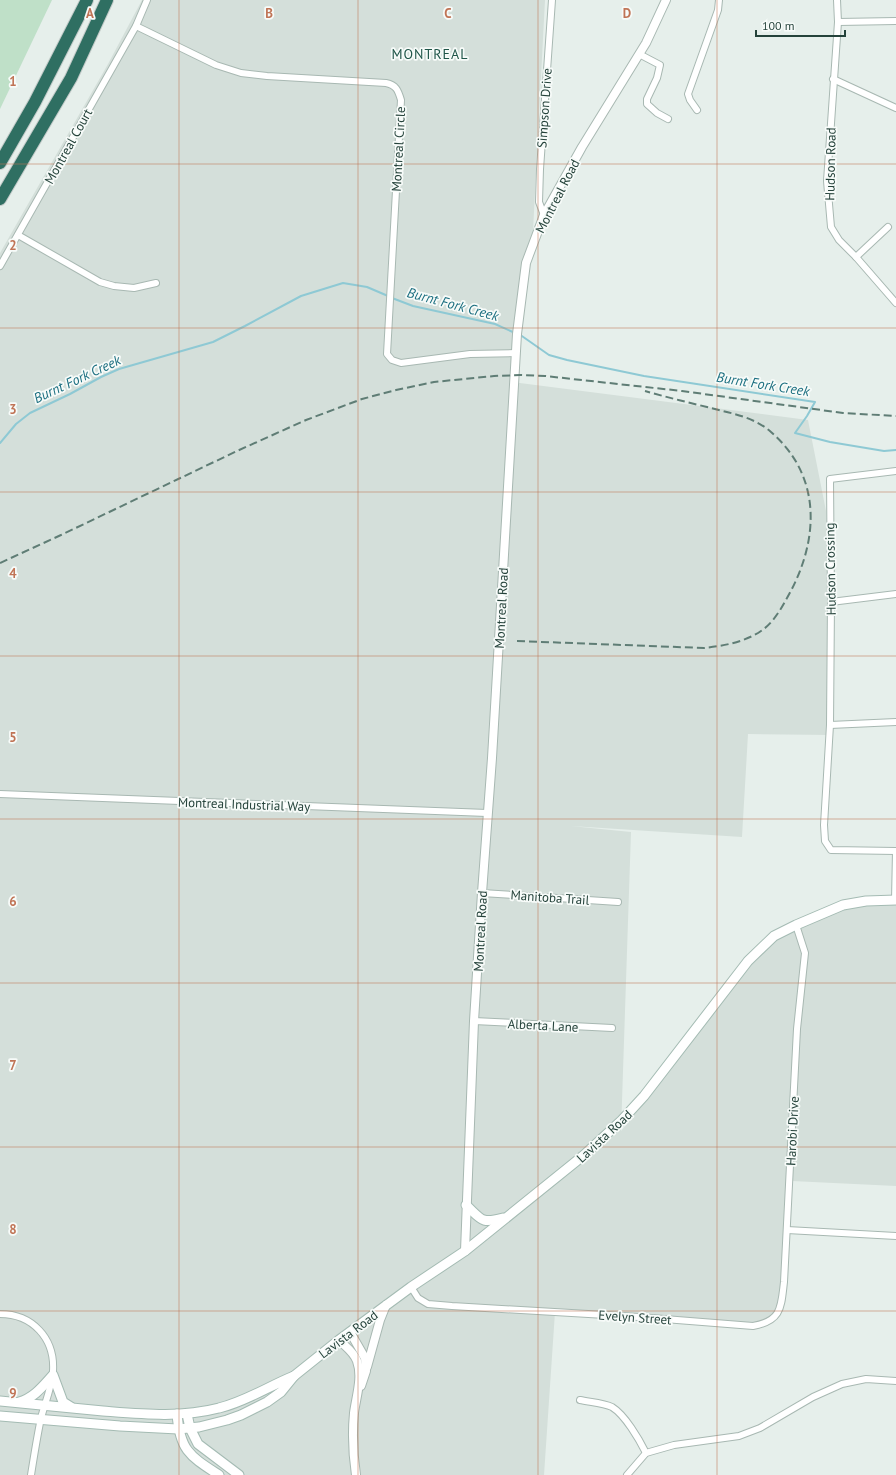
<svg xmlns="http://www.w3.org/2000/svg" width="896" height="1475" font-family="'PT Sans',sans-serif">
	<rect width="100%" height="100%" fill="#e6efeb"/>
	<path fill="#d4dfda" d="M 142,0 L 545,0 L 532,250 L 522,285 L 512,382 L 808,420 L 826,511 L 831,735 L 748,734 L 742,837 L 571,826 L 631,832 L 621,1131 L 685,1051 L 735,971 L 774,936 L 815,915 L 896,899 L 896,1186 L 792,1181 L 783,1277 L 778,1310 L 761,1326 L 555,1312 L 544,1475 L 0,1475 L 0,253 L 108,64 Z"/>
	<path fill="#bfe0c8" d="M 0,0 L 52,0 L 0,109 Z"/>
	<g fill="none" stroke-linecap="round" stroke-linejoin="round">
		<g stroke="#8ec9d4" stroke-width="2">
			<path d="M 392,298 L 413,306 L 495,324 L 515,333"/>
			<path d="M 519,334 L 549,355 L 567,360 L 644,376 L 815,402 L 807,416 L 795,433 L 830,442 L 884,451 L 896,450"/>
			<path d="M 0,443 L 16,424 L 30,413 L 70,394 L 101,377 L 119,369 L 213,342 L 245,326 L 301,296 L 343,283 L 367,287 L 388,296"/>
		</g>
		<defs>
			<g id="minor">
				<path d="M 837,0 L 838,22 L 827,181 L 831,227 L 839,240 L 856,257 L 896,303"/>
				<path d="M 838,22 L 896,21"/>
				<path d="M 136,26 L 216,65 L 241,73 L 267,76 L 386,83 C 396,85 398,90 401,100 L 387,354 L 392,360 L 401,363 L 470,354 L 516,353"/>
				<path d="M 639,54 L 660,65 L 657,78 L 647,99 L 647,104 L 657,113 L 668,119"/>
				<path d="M 833,79 L 896,108"/>
				<path d="M 697,110 L 690,100 L 688,94 L 718,10 L 719,0"/>
				<path d="M 544,215 L 539,202 L 540,169 L 552,0"/>
				<path d="M 18,235 L 100,282 L 114,286 L 134,288 L 156,283"/>
				<path d="M 856,257 L 888,227"/>
				<path d="M 0,266 L 136,26 L 147,0"/>
				<path d="M 896,471 L 830,479 L 831,602 L 830,725 L 824,825 L 825,841 L 831,850 L 896,851"/>
				<path d="M 831,602 L 896,594"/>
				<path d="M 830,725 L 896,722"/>
				<path d="M 0,794 L 487,813"/>
				<path d="M 482,893 L 618,902"/>
				<path d="M 895,900 L 896,851"/>
				<path d="M 474,1021 L 612,1028"/>
				<path d="M 787,1230 L 896,1236"/>
				<path d="M 411,1287 L 418,1298 L 428,1304 L 452,1306 L 639,1317 L 753,1326 C 782,1321 781,1307 784,1282 L 797,1029 L 805,953 L 796,925"/>
				<path d="M 0,1314 C 32,1314 55,1338 53,1371 C 52,1386 45,1403 41,1418 C 37,1437 34,1456 31,1475"/>
				<path d="M 580,1400 C 589,1402 604,1403 612,1407 C 625,1415 639,1439 646,1453"/>
				<path d="M 627,1475 L 646,1453 L 674,1445 L 739,1436 L 760,1428 L 813,1397 L 842,1384 L 866,1379 L 896,1381"/>
			</g>
			<g id="tertiary">
				<path d="M 465,1251 L 474,1021 L 482,893 L 492,758 L 517,334 L 526,263 L 544,215 L 582,147 L 646,43 L 666,0"/>
				<path d="M 350,1332 L 365,1358 L 366,1371 L 361,1386"/>
				<path d="M 339,1340 C 345,1346 354,1352 357,1361 C 363,1377 356,1397 354,1413 C 352,1434 353,1455 356,1475"/>
				<path d="M 367,1367 L 380,1320 L 386,1305"/>
			</g>
			<g id="secondary">
				<path d="M 466,1205 C 482,1220 481,1224 503,1218"/>
				<path d="M 0,1401 C 34,1404 69,1408 103,1411 C 142,1414 181,1418 219,1408 C 245,1402 269,1386 294,1376"/>
				<path d="M 19,1402 C 34,1398 43,1386 53,1375 L 63,1402 L 71,1407"/>
				<path d="M 177,1414 C 180,1451 190,1456 219,1475"/>
				<path d="M 187,1414 L 190,1428 L 198,1444 L 239,1475"/>
				<path d="M 0,1416 L 120,1426 L 178,1429 L 199,1427 L 227,1420 L 241,1415 L 267,1402 L 281,1392 L 294,1376 L 339,1340 L 411,1287 L 465,1251 L 584,1155 L 622,1120 L 644,1096 L 748,961 L 774,936 L 796,925 L 843,905 L 866,901 L 896,900"/>
			</g>
			<g id="motorway">
				<path d="M 0,163 L 35,102 L 87,0"/>
				<path d="M 0,199 L 71,78 L 107,0"/>
			</g>
		</defs>
		<use href="#minor" stroke="#a8b8b2" stroke-width="8"/>
		<use href="#tertiary" stroke="#a8b8b2" stroke-width="10"/>
		<use href="#secondary" stroke="#a4bbb3" stroke-width="11"/>
		<use href="#motorway" stroke="#c2cac8" stroke-width="14"/>
		<use href="#minor" stroke="#fff" stroke-width="6"/>
		<use href="#tertiary" stroke="#fff" stroke-width="8"/>
		<use href="#secondary" stroke="#fff" stroke-width="9"/>
		<use href="#motorway" stroke="#2f6f62" stroke-width="12"/>
		<g stroke="#5f7d75" stroke-width="2" stroke-dasharray="8 4" stroke-linecap="butt">
			<path d="M 0,563 L 61,535 L 237,451 L 306,420 L 362,399 L 396,390 L 434,382 L 494,376 L 520,375 L 545,376 L 682,391 L 843,413 L 896,416"/>
			<path d="M 517,641 L 704,648 C 723,646 745,642 761,631 C 773,623 781,609 787,598 C 819,542 823,477 771,432 C 753,416 729,413 707,407 C 686,402 666,397 645,391"/>
		</g>
	</g>
	<path fill="none" stroke="#c07456" stroke-width="1" stroke-opacity="0.55" d="M 179,0 L 179,1475M 358,0 L 358,1475M 538,0 L 538,1475M 717,0 L 717,1475M 0,164 L 896,164M 0,328 L 896,328M 0,492 L 896,492M 0,656 L 896,656M 0,819 L 896,819M 0,983 L 896,983M 0,1147 L 896,1147M 0,1311 L 896,1311"/>
	<g text-anchor="middle" stroke-width="3.5" stroke-linejoin="round" paint-order="stroke">
		<g font-size="13" fill="#24423a" stroke="#f7fbf9">
			<text transform="translate(544 108) rotate(-86)" y="5">Simpson Drive</text>
			<text transform="translate(68 146) rotate(-61)" y="5">Montreal Court</text>
			<text transform="translate(398 149) rotate(-87)" y="5">Montreal Circle</text>
			<text transform="translate(830 164) rotate(-89)" y="5">Hudson Road</text>
			<text transform="translate(557 196) rotate(-63)" y="5">Montreal Road</text>
			<text transform="translate(830 569) rotate(-91)" y="5">Hudson Crossing</text>
			<text transform="translate(501 608) rotate(-87)" y="5">Montreal Road</text>
			<text transform="translate(244 804) rotate(2)" y="5">Montreal Industrial Way</text>
			<text transform="translate(550 897) rotate(4)" y="5">Manitoba Trail</text>
			<text transform="translate(480 931) rotate(-87)" y="5">Montreal Road</text>
			<text transform="translate(543 1025) rotate(3)" y="5">Alberta Lane</text>
			<text transform="translate(792 1131) rotate(-87)" y="5">Harobi Drive</text>
			<text transform="translate(604 1136) rotate(-43)" y="5">Lavista Road</text>
			<text transform="translate(635 1317) rotate(4)" y="5">Evelyn Street</text>
			<text transform="translate(348 1334) rotate(-37)" y="5">Lavista Road</text>
		</g>
		<g font-size="14" letter-spacing="1" fill="#1f5548" stroke="#f7fbf9">
			<text x="430" y="59">MONTREAL</text>
		</g>
		<g font-size="14" font-style="italic" fill="#1c6f80" stroke="#f7fbf9">
			<text transform="translate(453 304) rotate(15)" y="5">Burnt Fork Creek</text>
			<text transform="translate(77 379) rotate(-25)" y="5">Burnt Fork Creek</text>
			<text transform="translate(763 384) rotate(9)" y="5">Burnt Fork Creek</text>
		</g>
	</g>
	<g font-size="13" text-anchor="middle" font-weight="bold" fill="#c07456" stroke="#f7fbf9" stroke-width="3.5" stroke-linejoin="round" paint-order="stroke">
		<text x="90" y="18">A</text>
		<text x="269" y="18">B</text>
		<text x="448" y="18">C</text>
		<text x="627" y="18">D</text>
		<text x="13" y="86">1</text>
		<text x="13" y="250">2</text>
		<text x="13" y="414">3</text>
		<text x="13" y="578">4</text>
		<text x="13" y="742">5</text>
		<text x="13" y="906">6</text>
		<text x="13" y="1070">7</text>
		<text x="13" y="1234">8</text>
		<text x="13" y="1398">9</text>
	</g>
	<path d="M756 30v6h89v-6" fill="none" stroke="#24423a" stroke-width="2"/>
	<text x="762" y="30" font-size="12" fill="#24423a" stroke="#f7fbf9" stroke-width="3" paint-order="stroke">100 m</text>
</svg>
